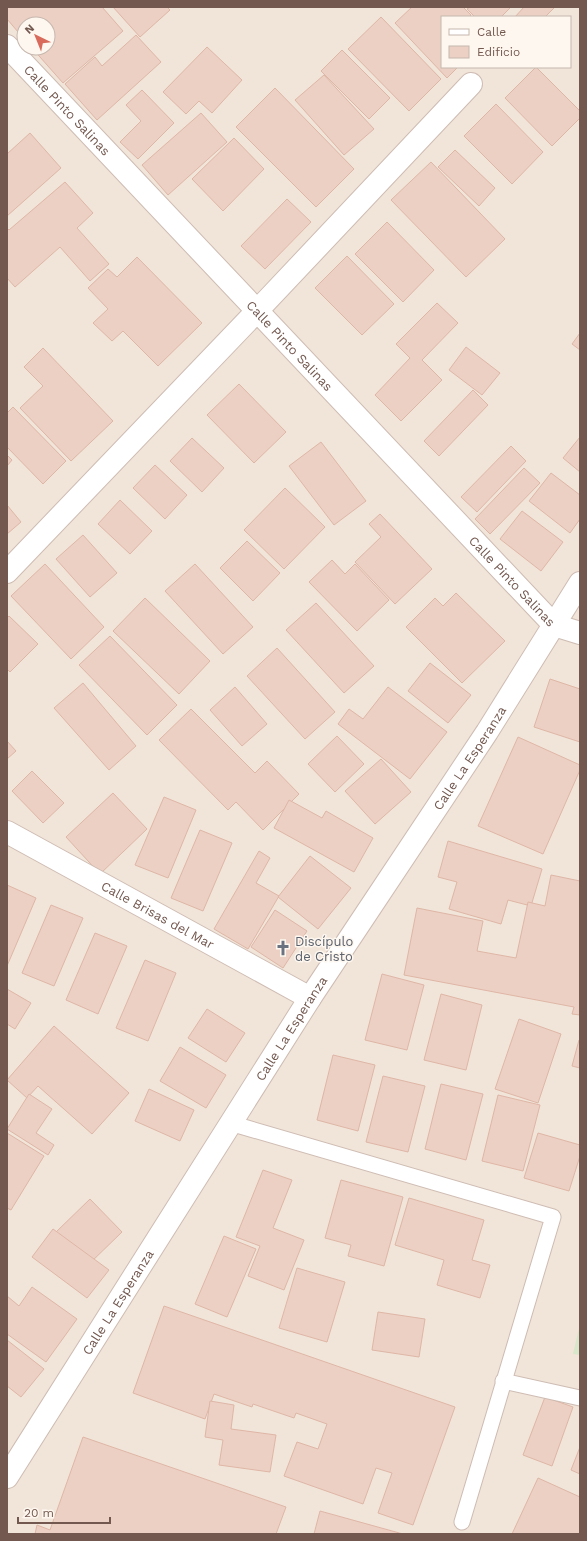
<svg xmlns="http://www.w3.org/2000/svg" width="587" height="1541" font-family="'Work Sans',sans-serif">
	<rect width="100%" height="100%" fill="#faf2e9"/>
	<path fill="#f1e4d8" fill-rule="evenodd" d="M 7,7 L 580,7 L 580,1534 L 7,1534 ZM 442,17 L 570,17 L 570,67 L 442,67 ZM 24,24 L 48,24 L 48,48 L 24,48 Z"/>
	<path fill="#d8e7c9" d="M 580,1324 L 580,1355 L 573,1354 Z"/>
	<g fill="#edd0c4" stroke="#deb6a6">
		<path d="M 7,7 L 102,7 L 123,31 L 63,83 L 32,48 L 48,48 L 48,24 L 24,24 L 24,39 L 7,19 Z"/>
		<path d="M 113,7 L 167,7 L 170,10 L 140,37 Z"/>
		<path d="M 412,7 L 463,7 L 471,15 L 469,17 L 442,17 L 442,67 L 458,67 L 447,78 L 395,23 Z"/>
		<path d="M 470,7 L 511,7 L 501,17 L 475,17 L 467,9 Z"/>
		<path d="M 524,7 L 553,7 L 554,8 L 545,17 L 515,17 Z"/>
		<path d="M 381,17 L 441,79 L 409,111 L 348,49 Z"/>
		<path d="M 136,35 L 161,62 L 97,120 L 65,84 L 95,57 L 102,66 Z"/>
		<path d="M 207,47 L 242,80 L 212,113 L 199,101 L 186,114 L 163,92 Z"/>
		<path d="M 342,50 L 390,98 L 369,119 L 321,71 Z"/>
		<path d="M 536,67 L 580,111 L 580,118 L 552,146 L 505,98 Z"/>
		<path d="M 324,75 L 374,129 L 344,155 L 295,100 Z"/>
		<path d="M 275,88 L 354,169 L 316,207 L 236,127 Z"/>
		<path d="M 142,90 L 174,123 L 138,159 L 120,142 L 141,121 L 126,105 Z"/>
		<path d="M 496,104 L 543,152 L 512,184 L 464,136 Z"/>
		<path d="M 201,113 L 227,142 L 168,195 L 142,165 Z"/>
		<path d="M 30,133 L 61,168 L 7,216 L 7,154 Z"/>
		<path d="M 234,138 L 264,169 L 223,211 L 192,179 Z"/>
		<path d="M 455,150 L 495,188 L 479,206 L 438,167 Z"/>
		<path d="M 431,162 L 505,239 L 466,277 L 391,200 Z"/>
		<path d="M 65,182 L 93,213 L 77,228 L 109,264 L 90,281 L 60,247 L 15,287 L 7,278 L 7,228 L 9,230 Z"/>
		<path d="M 287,199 L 311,222 L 265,269 L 241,246 Z"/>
		<path d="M 387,222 L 434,270 L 403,302 L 355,254 Z"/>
		<path d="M 347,256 L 394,304 L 362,335 L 315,288 Z"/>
		<path d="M 137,257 L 202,323 L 158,366 L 123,331 L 112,341 L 93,323 L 108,309 L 88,288 L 108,269 L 117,277 Z"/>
		<path d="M 437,303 L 458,323 L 422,360 L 442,380 L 401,421 L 375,395 L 410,358 L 396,344 Z"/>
		<path d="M 580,333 L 580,350 L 572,344 Z"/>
		<path d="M 466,347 L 500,373 L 482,395 L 449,370 Z"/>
		<path d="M 43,348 L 113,421 L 71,461 L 20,408 L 43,386 L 24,367 Z"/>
		<path d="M 239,384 L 286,432 L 254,463 L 207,415 Z"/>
		<path d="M 473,390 L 488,405 L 439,456 L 424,441 Z"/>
		<path d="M 13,407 L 66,461 L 43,484 L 7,447 L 7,413 Z"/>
		<path d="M 580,437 L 580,472 L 563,458 Z"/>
		<path d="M 192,438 L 224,468 L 202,492 L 170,461 Z"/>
		<path d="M 321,442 L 366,501 L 334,525 L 289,466 Z"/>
		<path d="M 511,446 L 526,461 L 477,512 L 461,497 Z"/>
		<path d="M 7,455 L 12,460 L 7,466 Z"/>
		<path d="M 155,465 L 187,495 L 165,519 L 133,488 Z"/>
		<path d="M 524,468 L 540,483 L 490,534 L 475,519 Z"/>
		<path d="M 551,473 L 580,495 L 580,519 L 570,533 L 529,501 Z"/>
		<path d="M 285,488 L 325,527 L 284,569 L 244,530 Z"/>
		<path d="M 120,500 L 152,531 L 130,554 L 98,524 Z"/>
		<path d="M 7,505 L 21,522 L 7,534 Z"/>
		<path d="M 522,511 L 563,542 L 541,571 L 500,539 Z"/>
		<path d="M 380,514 L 432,569 L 395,604 L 355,562 L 381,537 L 369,524 Z"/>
		<path d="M 83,535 L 117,573 L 90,597 L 56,559 Z"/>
		<path d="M 247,541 L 280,573 L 253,601 L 220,568 Z"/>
		<path d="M 332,560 L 345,574 L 355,564 L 389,600 L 357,631 L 309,582 Z"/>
		<path d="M 45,564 L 104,627 L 71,659 L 11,596 Z"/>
		<path d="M 195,564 L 253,627 L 223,654 L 165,591 Z"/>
		<path d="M 456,593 L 505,641 L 462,683 L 406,627 L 435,598 L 443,606 Z"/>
		<path d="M 145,598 L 210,661 L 179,694 L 113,631 Z"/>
		<path d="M 316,603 L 374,666 L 344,693 L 286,630 Z"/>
		<path d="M 9,616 L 38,644 L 10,672 L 7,669 L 7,618 Z"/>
		<path d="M 110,636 L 177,705 L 147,735 L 79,665 Z"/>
		<path d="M 277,648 L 335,712 L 305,739 L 247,676 Z"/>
		<path d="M 430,663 L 471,695 L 448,723 L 408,691 Z"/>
		<path d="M 550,679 L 580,689 L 580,742 L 534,727 Z"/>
		<path d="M 83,683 L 136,746 L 109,770 L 54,708 Z"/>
		<path d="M 235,687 L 267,724 L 242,746 L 210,710 Z"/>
		<path d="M 388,687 L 447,732 L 410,779 L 338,724 L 349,709 L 363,719 Z"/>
		<path d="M 191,709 L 255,773 L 267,761 L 299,794 L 263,830 L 236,802 L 228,810 L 159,740 Z"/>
		<path d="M 337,736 L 364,764 L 335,792 L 308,764 Z"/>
		<path d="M 518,737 L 580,765 L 580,770 L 543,854 L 478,826 Z"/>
		<path d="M 7,741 L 16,751 L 7,759 Z"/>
		<path d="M 381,759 L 411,792 L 375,824 L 345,791 Z"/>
		<path d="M 32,771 L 64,803 L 43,823 L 12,791 Z"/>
		<path d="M 113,793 L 147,829 L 100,874 L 66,837 Z"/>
		<path d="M 164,797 L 196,810 L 168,878 L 135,865 Z"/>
		<path d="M 289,800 L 322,818 L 326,811 L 373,838 L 354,872 L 274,828 Z"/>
		<path d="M 200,830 L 232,843 L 203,911 L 171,898 Z"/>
		<path d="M 448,841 L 542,869 L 531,906 L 508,900 L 501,924 L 449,909 L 457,882 L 438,877 Z"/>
		<path d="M 259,851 L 270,858 L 256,883 L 279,896 L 248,949 L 214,929 Z"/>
		<path d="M 310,856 L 351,888 L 318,929 L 278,897 Z"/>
		<path d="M 551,875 L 580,881 L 580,1015 L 572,1014 L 574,1007 L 404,975 L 417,908 L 483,921 L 477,951 L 516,958 L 528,902 L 545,906 Z"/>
		<path d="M 7,885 L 36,898 L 7,966 Z"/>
		<path d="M 51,905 L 83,918 L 54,986 L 22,973 Z"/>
		<path d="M 275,910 L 307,931 L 283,968 L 251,947 Z"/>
		<path d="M 95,933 L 127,946 L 98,1014 L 66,1000 Z"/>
		<path d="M 145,960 L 176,973 L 148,1041 L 116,1028 Z"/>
		<path d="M 382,974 L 424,985 L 407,1050 L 365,1040 Z"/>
		<path d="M 7,989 L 31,1003 L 15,1029 L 7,1024 Z"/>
		<path d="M 441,994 L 482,1005 L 466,1070 L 424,1060 Z"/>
		<path d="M 207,1009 L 245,1033 L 226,1062 L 188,1038 Z"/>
		<path d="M 519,1019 L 561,1034 L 538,1103 L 495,1089 Z"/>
		<path d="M 54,1026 L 129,1093 L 92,1134 L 38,1086 L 27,1098 L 7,1080 Z"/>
		<path d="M 579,1040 L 580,1040 L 580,1068 L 572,1066 Z"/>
		<path d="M 180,1047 L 226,1075 L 206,1108 L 160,1081 Z"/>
		<path d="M 333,1055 L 375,1065 L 358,1131 L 317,1120 Z"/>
		<path d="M 383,1076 L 425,1086 L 408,1152 L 366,1142 Z"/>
		<path d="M 441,1084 L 483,1094 L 466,1160 L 425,1149 Z"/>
		<path d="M 149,1089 L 194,1110 L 180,1141 L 135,1121 Z"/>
		<path d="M 29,1094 L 52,1109 L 36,1133 L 54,1145 L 48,1155 L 7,1129 Z"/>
		<path d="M 498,1095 L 540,1105 L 523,1171 L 482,1161 Z"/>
		<path d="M 7,1133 L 44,1156 L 11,1210 L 7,1208 Z"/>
		<path d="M 538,1133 L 580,1145 L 580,1156 L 569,1191 L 524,1178 Z"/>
		<path d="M 263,1170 L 292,1180 L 273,1228 L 304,1240 L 284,1290 L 248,1276 L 260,1246 L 236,1237 Z"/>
		<path d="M 341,1180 L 403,1197 L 384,1266 L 348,1256 L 351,1245 L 325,1238 Z"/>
		<path d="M 409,1198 L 484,1220 L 472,1260 L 490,1265 L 480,1298 L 437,1285 L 444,1260 L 395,1245 Z"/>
		<path d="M 90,1199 L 122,1232 L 88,1265 L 56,1232 Z"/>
		<path d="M 53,1229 L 109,1270 L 87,1298 L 32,1257 Z"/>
		<path d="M 224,1236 L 256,1249 L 227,1317 L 195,1304 Z"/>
		<path d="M 297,1268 L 345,1282 L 327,1342 L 279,1328 Z"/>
		<path d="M 32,1287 L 77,1319 L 46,1362 L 7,1334 L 7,1296 L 19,1306 Z"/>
		<path d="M 164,1306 L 455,1407 L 413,1525 L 378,1513 L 392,1473 L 376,1468 L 363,1504 L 284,1476 L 297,1442 L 318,1449 L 327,1424 L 296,1413 L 294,1418 L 253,1404 L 252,1407 L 214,1394 L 205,1419 L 133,1393 Z"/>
		<path d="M 378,1312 L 425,1319 L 419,1357 L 372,1350 Z"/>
		<path d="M 7,1340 L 44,1369 L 21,1397 L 7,1386 Z"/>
		<path d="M 545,1397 L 573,1407 L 552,1466 L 523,1455 Z"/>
		<path d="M 210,1401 L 234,1405 L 231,1429 L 276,1435 L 270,1472 L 219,1465 L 223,1440 L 205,1437 Z"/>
		<path d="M 83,1437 L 286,1507 L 276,1534 L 35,1534 L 37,1525 L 50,1530 Z"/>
		<path d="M 580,1447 L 580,1474 L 571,1470 Z"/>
		<path d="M 538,1478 L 580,1497 L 580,1534 L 512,1534 Z"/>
		<path d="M 320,1511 L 403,1534 L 314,1534 Z"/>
	</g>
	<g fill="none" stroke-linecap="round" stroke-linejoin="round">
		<defs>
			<g id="lane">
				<path d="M 230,1123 L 553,1217 L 462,1522"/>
				<path d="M 503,1381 L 580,1398"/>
			</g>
			<g id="street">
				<path id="s1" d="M 7,46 L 554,625 L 580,633"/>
				<path d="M 7,572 L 256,312 L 471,84"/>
				<path id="s2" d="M 7,832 L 310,998"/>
				<path id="s3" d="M 7,1477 L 310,998 L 487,732 L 580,583"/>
			</g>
		</defs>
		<use href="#lane" stroke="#cebcb3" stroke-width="17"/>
		<use href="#street" stroke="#cebcb3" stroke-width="24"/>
		<use href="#lane" stroke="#fff" stroke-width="15"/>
		<use href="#street" stroke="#fff" stroke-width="22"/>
	</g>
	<defs>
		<symbol id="church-bare" viewBox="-9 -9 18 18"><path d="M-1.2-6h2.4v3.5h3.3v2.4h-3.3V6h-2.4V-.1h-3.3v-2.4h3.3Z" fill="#6b7280" stroke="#fdf7ef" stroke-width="2.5" paint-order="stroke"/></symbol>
	</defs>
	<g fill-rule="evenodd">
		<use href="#church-bare" x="272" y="937" width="22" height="22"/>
	</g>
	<g text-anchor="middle" stroke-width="3" stroke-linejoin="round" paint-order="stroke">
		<g font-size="13" fill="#73584f" stroke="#fdf7ef">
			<text dy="5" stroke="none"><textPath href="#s1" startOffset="88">Calle Pinto Salinas</textPath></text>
			<text dy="5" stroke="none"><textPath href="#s1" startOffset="412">Calle Pinto Salinas</textPath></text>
			<text dy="5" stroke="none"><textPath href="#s1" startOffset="736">Calle Pinto Salinas</textPath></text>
			<text dy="5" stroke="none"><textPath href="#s3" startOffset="855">Calle La Esperanza</textPath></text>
			<text dy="5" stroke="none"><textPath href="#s2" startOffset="172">Calle Brisas del Mar</textPath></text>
			<text dy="5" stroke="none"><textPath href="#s3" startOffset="531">Calle La Esperanza</textPath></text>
			<text dy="5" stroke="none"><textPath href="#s3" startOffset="207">Calle La Esperanza</textPath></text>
		</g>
		<g font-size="13" fill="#5b616d" stroke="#fdf7ef" text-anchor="start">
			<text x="295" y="946">Discípulo<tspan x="295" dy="15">de Cristo</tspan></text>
		</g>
	</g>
	<rect width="587" height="1541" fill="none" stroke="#73584f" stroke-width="16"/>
	<rect x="441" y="16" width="130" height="52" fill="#fdf7ef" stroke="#c6b7af"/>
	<rect x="449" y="29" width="20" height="6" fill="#ffffff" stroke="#c6b7af"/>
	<text x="477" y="36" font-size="12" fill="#73584f">Calle</text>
	<rect x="449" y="46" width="20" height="12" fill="#edd0c4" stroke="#c6b7af"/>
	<text x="477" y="56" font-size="12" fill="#73584f">Edificio</text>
	<g transform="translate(36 36) rotate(317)"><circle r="19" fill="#fdf7ef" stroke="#c6b7af"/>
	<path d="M0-3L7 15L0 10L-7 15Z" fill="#d86b5b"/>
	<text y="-6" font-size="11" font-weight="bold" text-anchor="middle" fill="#73584f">N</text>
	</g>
	<path d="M18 1517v6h92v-6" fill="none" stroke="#73584f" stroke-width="2"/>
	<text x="24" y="1517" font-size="12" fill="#73584f" stroke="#fdf7ef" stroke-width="3" paint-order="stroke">20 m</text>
</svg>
